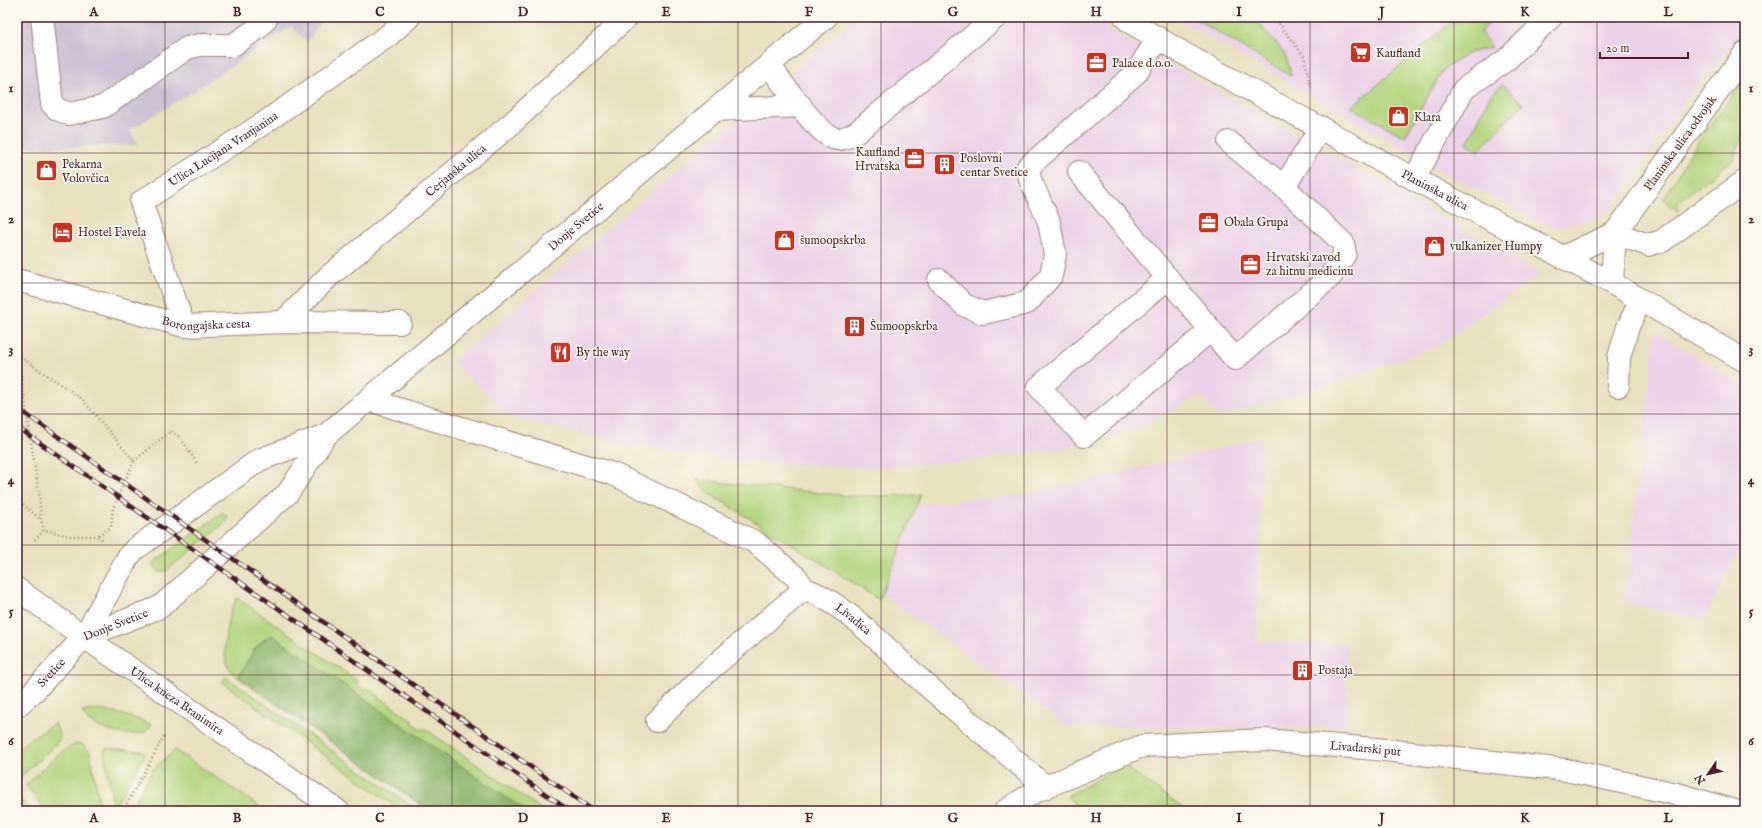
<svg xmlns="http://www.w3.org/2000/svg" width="1762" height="828" font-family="'IM FELL English',serif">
	<rect width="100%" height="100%" fill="#fbf7ec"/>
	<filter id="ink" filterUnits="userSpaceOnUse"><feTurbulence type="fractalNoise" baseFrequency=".025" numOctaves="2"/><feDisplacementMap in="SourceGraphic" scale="8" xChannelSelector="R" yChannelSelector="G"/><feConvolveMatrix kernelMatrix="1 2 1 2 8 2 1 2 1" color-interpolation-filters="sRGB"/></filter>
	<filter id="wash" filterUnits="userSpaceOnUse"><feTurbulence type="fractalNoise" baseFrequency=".012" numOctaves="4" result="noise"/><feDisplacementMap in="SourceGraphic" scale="16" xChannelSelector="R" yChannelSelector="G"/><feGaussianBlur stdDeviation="0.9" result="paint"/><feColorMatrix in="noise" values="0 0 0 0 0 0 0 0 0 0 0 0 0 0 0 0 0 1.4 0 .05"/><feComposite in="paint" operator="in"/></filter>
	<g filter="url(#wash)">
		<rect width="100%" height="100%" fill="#e9e0bd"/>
		<g fill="#ecd1ea">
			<path d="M 857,17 L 1098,17 L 1115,34 L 1393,189 L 1540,274 L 1437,346 L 1321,388 L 1217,416 L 1201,395 L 1135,430 L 1070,447 L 977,460 L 867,468 L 743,461 L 634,445 L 512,417 L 452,362 Z"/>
			<path d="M 1174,17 L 1745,17 L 1745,27 L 1682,105 L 1610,210 L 1593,219 L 1560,227 L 1541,223 L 1456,179 Z"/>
			<path d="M 1655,332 L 1745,386 L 1745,556 L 1738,553 L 1704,619 L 1625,603 Z"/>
			<path d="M 1262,437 L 1257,642 L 1347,644 L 1347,725 L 1252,728 L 1067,726 L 882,594 L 919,504 L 1025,495 L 1185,458 Z"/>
		</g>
		<path fill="#cbbfd5" d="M 17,17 L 325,17 L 307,42 L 291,26 L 194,91 L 129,130 L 139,145 L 17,148 Z"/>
		<g fill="#b3d67f" stroke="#7e7a55">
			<path d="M 1192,17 L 1253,17 C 1269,35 1289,51 1291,76 Z"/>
			<path d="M 1458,17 L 1496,17 L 1480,32 L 1492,47 L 1469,53 L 1443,70 L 1405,137 L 1351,107 Z"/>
			<path d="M 1745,78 L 1745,130 L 1733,160 L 1678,202 L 1679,211 L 1668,204 L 1664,198 L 1691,152 Z"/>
			<path d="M 1502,84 L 1523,104 L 1478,151 L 1467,144 L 1489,98 Z"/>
			<path d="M 696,480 L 850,496 L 921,495 L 879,600 L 830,568 L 708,493 Z"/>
			<path d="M 222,513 L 226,515 L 227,518 L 226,522 L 166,571 L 158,572 L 153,565 L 154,562 Z"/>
			<path d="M 237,598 L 358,681 L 356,684 L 365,690 L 367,688 L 413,721 L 413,723 L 422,730 L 424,728 L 544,811 L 526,811 L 272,636 C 255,642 247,662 239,678 C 233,674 228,668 226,661 C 222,644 228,612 237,598 Z"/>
			<path d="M 226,677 L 419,811 L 402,811 L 222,682 Z"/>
			<path d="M 94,710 C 115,711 133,717 152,725 C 150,727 148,730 145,732 C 130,739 88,729 82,712 Z"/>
			<path d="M 55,723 L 60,737 L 57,743 L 17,780 L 17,750 L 34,736 Z"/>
			<path d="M 81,743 L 90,752 L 101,811 L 46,811 L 26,785 C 39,773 63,745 81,743 Z"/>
			<path d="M 106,748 L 142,751 L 146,754 L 116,804 L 113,803 L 112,800 L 104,751 Z"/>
			<path d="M 175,750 L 266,811 L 130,811 L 153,769 Z"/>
			<path d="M 1123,765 L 1187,811 L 1081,811 L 1067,796 Z"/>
			<path d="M 17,794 L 31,811 L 17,811 Z"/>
		</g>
		<path fill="#8eb76e" stroke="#6c6b4c" d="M 272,635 L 526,811 L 430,811 L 239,678 C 247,662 255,642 272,635 Z"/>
	</g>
	<g filter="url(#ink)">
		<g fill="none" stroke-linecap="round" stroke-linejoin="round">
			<defs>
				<g id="minor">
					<path d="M 42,17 L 52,104 L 57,109 L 69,114 L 103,107 L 187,48 L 200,45 L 233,45 L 258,28 L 267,17"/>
					<path id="s1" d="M 1125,17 L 1130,22 L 1190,57 L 1414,179 L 1612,283 L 1745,361"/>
					<path d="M 1745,53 L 1615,233 L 1648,245 L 1662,241 L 1745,181"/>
					<path d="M 769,65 C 782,82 815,131 833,138 C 842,141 849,136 857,132 L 996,17"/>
					<path d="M 715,110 L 801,106"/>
					<path d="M 1229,142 L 1284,187"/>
					<path d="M 1079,172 L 1235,359 L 1330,277 L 1345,254 L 1343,243 L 1284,187 L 1321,127"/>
					<path d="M 1414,179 L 1464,89 L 1506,60 L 1551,17"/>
					<path d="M 1563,257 L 1615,233 L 1612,283"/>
					<path d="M 1168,278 L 1039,387 L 1084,436 L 1211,330"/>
					<path id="s2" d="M 17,280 L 184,326 L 283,322 L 400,323"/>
					<path d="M 939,280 L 964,305 L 983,313 L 1027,303 L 1051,276 L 1055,254 L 1049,222 L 1030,179 L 1028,167 L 1136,73 L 1158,38"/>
					<path id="s3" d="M 283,322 L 328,277 L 511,124 L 627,17"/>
					<path id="s4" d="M 184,326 L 141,202 L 267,121 L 389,35 L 409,17"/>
					<path d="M 1618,386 L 1619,357 L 1628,327 L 1640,301"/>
					<path d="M 369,400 L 613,474 L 755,542 L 797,578 L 804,589"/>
					<path id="s5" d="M 804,589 C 844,601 891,654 923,682 C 963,717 1005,752 1046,787"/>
					<path id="s6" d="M 84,637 L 160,607 L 288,493 L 326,435 L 826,17"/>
					<path id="s7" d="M 17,706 L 33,692 L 84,637 L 128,557 L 135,549 L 259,460 L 326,435"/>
					<path d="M 657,721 L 706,673 L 804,589"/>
					<path id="s8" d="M 1005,811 L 1036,791 L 1142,746 L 1263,740 L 1376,749 L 1566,770 L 1681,795 L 1735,811"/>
				</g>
				<g id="major">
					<path id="s9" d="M 17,589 L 84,637 L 338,811"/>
				</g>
			</defs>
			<use href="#minor" stroke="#9a8074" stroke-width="24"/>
			<use href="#major" stroke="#9a8074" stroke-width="24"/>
			<g stroke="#9a8074" stroke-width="2.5" stroke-dasharray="1 3" stroke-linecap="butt">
				<path d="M 1274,17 L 1304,56 L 1312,93"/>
				<path d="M 17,348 L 39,494 L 41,520 L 44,530"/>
				<path d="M 17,355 L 81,398 L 134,461 L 113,508 L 111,527 L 97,536"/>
				<path d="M 134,461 L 171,431 L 180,437 L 197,463"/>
				<path d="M 17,499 L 41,520"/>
				<path d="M 35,540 L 44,530 L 70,536 L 97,536 L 104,541"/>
				<path d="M 123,811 L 164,736"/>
			</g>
			<use href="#minor" stroke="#fff" stroke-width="22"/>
			<use href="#major" stroke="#fff" stroke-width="22"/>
			<defs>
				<g id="rail">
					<path d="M 17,408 L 594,811"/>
					<path d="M 17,427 L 570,811"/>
				</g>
			</defs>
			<use href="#rail" stroke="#4a1f2b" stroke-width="4.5"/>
			<use href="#rail" stroke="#fbf7ec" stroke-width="3" stroke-dasharray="9" stroke-linecap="butt"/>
		</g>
	</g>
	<path fill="none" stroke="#4a1f2b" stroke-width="1" stroke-opacity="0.55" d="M 165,17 L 165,811M 308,17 L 308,811M 452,17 L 452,811M 595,17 L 595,811M 738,17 L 738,811M 881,17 L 881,811M 1024,17 L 1024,811M 1167,17 L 1167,811M 1310,17 L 1310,811M 1454,17 L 1454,811M 1597,17 L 1597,811M 17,153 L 1745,153M 17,283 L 1745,283M 17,414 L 1745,414M 17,545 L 1745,545M 17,675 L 1745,675"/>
	<defs>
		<symbol id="supermarket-square" viewBox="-11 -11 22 22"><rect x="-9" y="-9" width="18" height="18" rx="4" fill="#c8321e" stroke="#fbf7ec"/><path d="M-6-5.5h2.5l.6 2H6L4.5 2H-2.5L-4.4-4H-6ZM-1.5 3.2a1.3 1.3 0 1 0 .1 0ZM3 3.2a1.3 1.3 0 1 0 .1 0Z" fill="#fff"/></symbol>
		<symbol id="office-square" viewBox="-11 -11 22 22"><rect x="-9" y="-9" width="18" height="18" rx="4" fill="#c8321e" stroke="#fbf7ec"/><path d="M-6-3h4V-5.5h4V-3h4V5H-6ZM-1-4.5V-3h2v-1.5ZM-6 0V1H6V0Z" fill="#fff"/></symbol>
		<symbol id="shop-square" viewBox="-11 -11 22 22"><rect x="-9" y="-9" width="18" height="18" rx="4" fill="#c8321e" stroke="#fbf7ec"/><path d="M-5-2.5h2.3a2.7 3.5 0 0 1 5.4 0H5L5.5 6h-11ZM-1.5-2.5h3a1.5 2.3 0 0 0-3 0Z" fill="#fff"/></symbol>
		<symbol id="building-square" viewBox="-11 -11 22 22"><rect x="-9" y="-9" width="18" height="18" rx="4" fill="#c8321e" stroke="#fbf7ec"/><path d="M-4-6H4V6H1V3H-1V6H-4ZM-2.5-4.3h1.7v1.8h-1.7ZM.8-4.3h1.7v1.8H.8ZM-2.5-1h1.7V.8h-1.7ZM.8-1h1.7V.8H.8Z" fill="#fff"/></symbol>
		<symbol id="hotel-square" viewBox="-11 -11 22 22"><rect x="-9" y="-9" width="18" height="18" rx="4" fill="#c8321e" stroke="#fbf7ec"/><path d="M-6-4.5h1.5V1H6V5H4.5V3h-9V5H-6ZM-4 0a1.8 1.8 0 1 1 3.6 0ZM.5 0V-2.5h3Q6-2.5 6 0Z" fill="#fff"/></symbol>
		<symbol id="restaurant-square" viewBox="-11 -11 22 22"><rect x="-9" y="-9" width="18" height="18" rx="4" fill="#c8321e" stroke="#fbf7ec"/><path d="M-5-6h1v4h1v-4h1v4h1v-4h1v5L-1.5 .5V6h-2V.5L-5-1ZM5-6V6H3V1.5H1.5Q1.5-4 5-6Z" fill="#fff"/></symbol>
	</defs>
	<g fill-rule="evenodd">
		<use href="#supermarket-square" x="1348" y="40" width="25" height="25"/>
		<use href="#office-square" x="1084" y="50" width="25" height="25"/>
		<use href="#shop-square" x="1386" y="104" width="25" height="25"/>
		<use href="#office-square" x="902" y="146" width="25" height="25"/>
		<use href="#building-square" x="932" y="152" width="25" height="25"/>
		<use href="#shop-square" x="34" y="158" width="25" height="25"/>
		<use href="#office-square" x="1196" y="210" width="25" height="25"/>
		<use href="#hotel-square" x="50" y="220" width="25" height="25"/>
		<use href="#shop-square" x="772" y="228" width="25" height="25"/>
		<use href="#shop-square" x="1422" y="234" width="25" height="25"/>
		<use href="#office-square" x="1238" y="252" width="25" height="25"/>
		<use href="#building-square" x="842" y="314" width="25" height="25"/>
		<use href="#restaurant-square" x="548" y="340" width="25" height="25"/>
		<use href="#building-square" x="1290" y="658" width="25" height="25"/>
	</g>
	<g text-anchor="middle" stroke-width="3.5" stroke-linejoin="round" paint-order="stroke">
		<g font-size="12" fill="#4a1f2b" stroke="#fbf7ec" text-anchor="start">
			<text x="1376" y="57">Kaufland</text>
			<text x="1112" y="67">Palace d.o.o.</text>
			<text x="1414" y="121">Klara</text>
			<text x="900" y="156" text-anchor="end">Kaufland<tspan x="900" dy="14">Hrvatska</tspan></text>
			<text x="960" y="162">Poslovni<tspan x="960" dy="14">centar Svetice</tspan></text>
			<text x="62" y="168">Pekarna<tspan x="62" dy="14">Volovčica</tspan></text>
			<text x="1224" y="226">Obala Grupa</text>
			<text x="78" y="236">Hostel Favela</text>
			<text x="800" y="244">šumoopskrba</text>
			<text x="1450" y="250">vulkanizer Humpy</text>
			<text x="1266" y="261">Hrvatski zavod<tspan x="1266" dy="14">za hitnu medicinu</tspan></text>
			<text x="870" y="330">Šumoopskrba</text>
			<text x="576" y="356">By the way</text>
			<text x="1318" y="674">Postaja</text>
		</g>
		<g font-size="12" fill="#4a1f2b" stroke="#fbf7ec">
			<text transform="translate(1680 143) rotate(-54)" y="4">Planinska ulica odvojak</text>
			<text dy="4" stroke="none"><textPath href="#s4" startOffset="229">Ulica Lucijana Vranjanina</textPath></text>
			<text dy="4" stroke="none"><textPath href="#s3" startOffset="230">Cerjanska ulica</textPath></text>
			<text dy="4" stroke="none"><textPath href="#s1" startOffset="355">Planinska ulica</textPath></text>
			<text dy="4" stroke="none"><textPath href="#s6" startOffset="648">Donje Svetice</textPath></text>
			<text dy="4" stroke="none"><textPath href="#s2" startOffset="195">Borongajska cesta</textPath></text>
			<text dy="4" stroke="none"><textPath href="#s5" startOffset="58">Livadica</textPath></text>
			<text dy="4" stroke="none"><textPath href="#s6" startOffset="34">Donje Svetice</textPath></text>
			<text dy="4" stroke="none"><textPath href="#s7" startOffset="48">Svetice</textPath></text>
			<text dy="4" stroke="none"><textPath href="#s9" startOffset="195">Ulica kneza Branimira</textPath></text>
			<text dy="4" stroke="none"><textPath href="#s8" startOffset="376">Livadarski put</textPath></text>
		</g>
	</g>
	<rect width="1762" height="828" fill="none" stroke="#fbf7ec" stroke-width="44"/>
	<g transform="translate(1708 774) rotate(236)" stroke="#fbf7ec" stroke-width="3" paint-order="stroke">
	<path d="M0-3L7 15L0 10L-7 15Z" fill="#4a1f2b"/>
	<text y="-6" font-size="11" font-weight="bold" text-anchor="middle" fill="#4a1f2b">N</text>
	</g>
	<path d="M1600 52v6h88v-6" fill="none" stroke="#4a1f2b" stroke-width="2"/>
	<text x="1606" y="52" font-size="12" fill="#4a1f2b" stroke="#fbf7ec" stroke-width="3" paint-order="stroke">20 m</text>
	<rect x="22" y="22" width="1718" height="784" fill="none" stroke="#4a1f2b" stroke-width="1.5"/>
	<g font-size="13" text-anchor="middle" font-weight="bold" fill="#4a1f2b">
		<text x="94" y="16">A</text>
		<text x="237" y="16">B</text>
		<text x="380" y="16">C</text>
		<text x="523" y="16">D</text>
		<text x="666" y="16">E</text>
		<text x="809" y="16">F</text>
		<text x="953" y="16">G</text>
		<text x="1096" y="16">H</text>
		<text x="1239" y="16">I</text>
		<text x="1382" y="16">J</text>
		<text x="1525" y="16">K</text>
		<text x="1668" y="16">L</text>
		<text x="11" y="92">1</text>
		<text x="1751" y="92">1</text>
		<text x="11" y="223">2</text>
		<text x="1751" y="223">2</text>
		<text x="11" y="353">3</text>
		<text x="1751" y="353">3</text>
		<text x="11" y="484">4</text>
		<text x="1751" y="484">4</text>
		<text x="11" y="615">5</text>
		<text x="1751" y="615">5</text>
		<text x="11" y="745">6</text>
		<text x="1751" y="745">6</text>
		<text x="94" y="822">A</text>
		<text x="237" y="822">B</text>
		<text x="380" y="822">C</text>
		<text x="523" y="822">D</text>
		<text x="666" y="822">E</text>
		<text x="809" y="822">F</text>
		<text x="953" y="822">G</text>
		<text x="1096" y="822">H</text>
		<text x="1239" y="822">I</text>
		<text x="1382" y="822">J</text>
		<text x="1525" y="822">K</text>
		<text x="1668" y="822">L</text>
	</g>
</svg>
